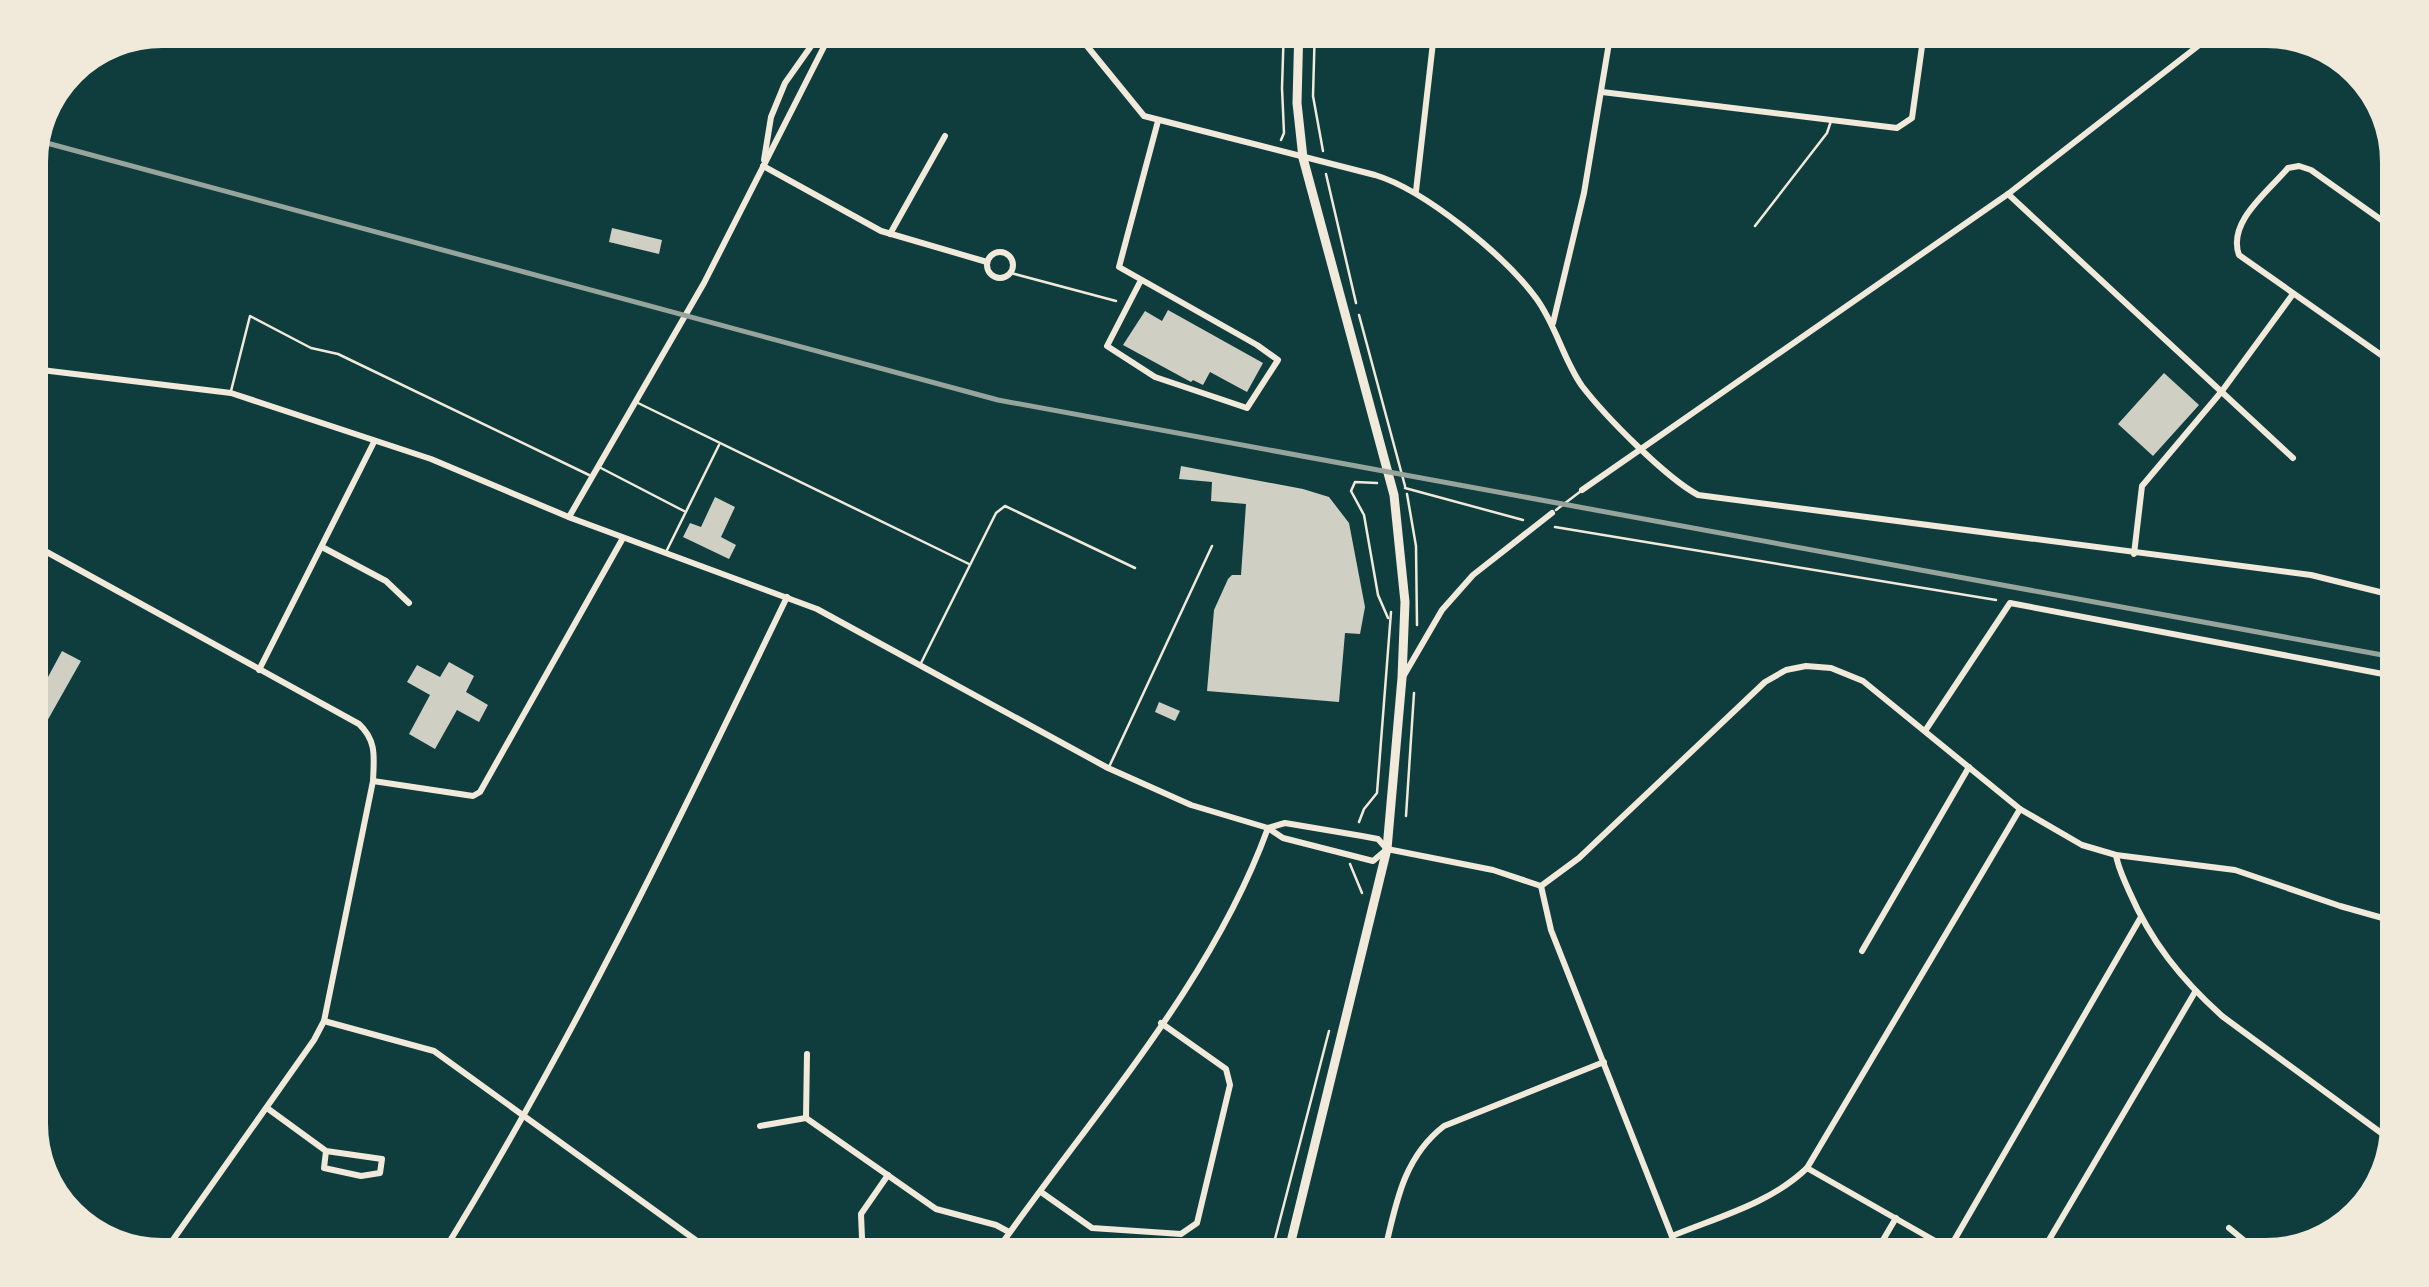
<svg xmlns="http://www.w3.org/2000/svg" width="2429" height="1287" font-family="Quicksand,sans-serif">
	<rect width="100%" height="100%" fill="#0f3d3e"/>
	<g fill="#cfcfc3">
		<path d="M 612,228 L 662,240 L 659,254 L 609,242 Z"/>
		<path d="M 1168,310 L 1263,363 L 1247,392 L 1210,372 L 1203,385 L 1193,380 L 1191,382 L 1123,345 L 1145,311 L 1162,321 Z"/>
		<path d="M 2164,373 L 2199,405 L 2153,456 L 2118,424 Z"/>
		<path d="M 1181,466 L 1303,489 L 1329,497 L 1349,523 L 1365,607 L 1360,634 L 1345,633 L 1339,702 L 1207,691 L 1214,610 L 1228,579 L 1232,575 L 1241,575 L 1246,504 L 1211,501 L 1212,482 L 1179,479 Z"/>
		<path d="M 715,497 L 735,507 L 721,537 L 736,545 L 729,559 L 683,537 L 690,523 L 701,527 Z"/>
		<path d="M 62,651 L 81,661 L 46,723 L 36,717 L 35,720 L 25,715 L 25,682 L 41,690 Z"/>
		<path d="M 449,662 L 474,676 L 466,692 L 488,705 L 479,722 L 457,710 L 435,749 L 409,734 L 430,695 L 407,682 L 417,665 L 440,677 Z"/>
		<path d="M 1159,702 L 1180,711 L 1175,721 L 1155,712 Z"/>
	</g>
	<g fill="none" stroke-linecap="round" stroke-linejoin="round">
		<g stroke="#f1e9da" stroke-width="2.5">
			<path d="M 1315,25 L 1313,96 L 1323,151"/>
			<path d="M 1281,140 L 1284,133 L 1282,88 L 1284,25"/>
			<path d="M 1326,174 L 1356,303"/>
			<path d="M 1011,273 L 1116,301"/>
			<path d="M 1359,315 L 1405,486"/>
			<path d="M 1377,483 L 1355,482 L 1351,491 L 1364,515 L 1378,595 L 1388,618"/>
			<path d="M 1405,488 L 1523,520"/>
			<path d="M 1407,494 L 1416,546 L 1417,625"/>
			<path d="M 1555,527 L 1996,600"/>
			<path d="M 1406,816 L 1414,693"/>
			<path d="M 1359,822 L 1364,809 L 1377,793 L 1391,612"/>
			<path d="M 1350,864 L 1362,893"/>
			<path d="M 1269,1262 L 1329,1031"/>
		</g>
		<g stroke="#f1e9da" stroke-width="2.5">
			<path d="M 1755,226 L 1827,133 L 1831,121"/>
			<path d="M 231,391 L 250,316 L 311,348 L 338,354 L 589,475"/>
			<path d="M 638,403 L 969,564"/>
			<path d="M 599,467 L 684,511"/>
			<path d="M 1556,510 L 1581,491"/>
			<path d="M 667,550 L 719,445"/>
			<path d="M 921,663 L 996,513 L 1005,506 L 1135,568"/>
			<path d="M 1109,767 L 1212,546"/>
		</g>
		<g stroke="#f1e9da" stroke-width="6">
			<path d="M 1074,25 L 1078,35 L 1144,116 L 1375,175 C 1425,190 1505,256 1536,298 C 1556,325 1563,359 1582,386 C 1605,416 1665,477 1698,495 L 2311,575 L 2404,598"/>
			<path d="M 1602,92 L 1897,128 L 1912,118 L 1925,25"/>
			<path d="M 764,160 L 771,117 L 785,83 L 826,25"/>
			<path d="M 763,166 L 881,231 L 987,262"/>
			<path d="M 1416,191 L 1435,25"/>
			<path d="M 2008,194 L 2293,458"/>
			<path d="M 890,234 L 945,136"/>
			<path d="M 2404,236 L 2311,170 L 2299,166 L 2288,168 C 2268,192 2227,222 2239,255 L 2404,371"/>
			<circle cx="1000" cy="265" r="13"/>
			<path d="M 1140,282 L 1107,346 L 1155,377 L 1247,408 L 1278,360 L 1257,345 L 1119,267 L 1158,121"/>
			<path d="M 1553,323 L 1584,193 L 1612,25"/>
			<path d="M 25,368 L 231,393 L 431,459 L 571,518 L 817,609 L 1108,768 L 1191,805 L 1268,828 L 1283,838 L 1373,861 L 1386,850"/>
			<path d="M 25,416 L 43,371"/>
			<path d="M 1582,490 L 2008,194 L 2225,25"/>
			<path d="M 569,517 L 704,283 L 835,25"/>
			<path d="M 25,540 L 359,724 C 377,741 374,757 373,781 L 324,1021 L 314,1040 L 158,1261"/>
			<path d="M 322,547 L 386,581 L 409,603"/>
			<path d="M 2134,554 L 2142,486 L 2222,391 L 2293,294"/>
			<path d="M 259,670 L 374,442"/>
			<path d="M 1403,677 L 1442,610 L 1473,575 L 1552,513"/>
			<path d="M 1925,731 L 2010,603 L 2404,678"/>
			<path d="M 373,781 L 473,796 L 480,792 L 623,538"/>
			<path d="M 1268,828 L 1285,823 L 1362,836 L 1378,839 L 1386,848"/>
			<path d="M 1387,849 L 1493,870 L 1541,886"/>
			<path d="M 2116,855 C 2118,868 2124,879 2129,891 C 2151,942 2181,979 2222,1016 L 2399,1146"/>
			<path d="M 1541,886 L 1579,858 L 1765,682 L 1786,670 L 1806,666 L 1831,668 L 1863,681 L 2020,809 L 2082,845 L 2116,855 L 2235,870 L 2340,906 L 2404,924"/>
			<path d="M 1541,886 L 1551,930 L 1682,1262"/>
			<path d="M 1862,951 L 1969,767"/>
			<path d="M 324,1021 L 434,1051 L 726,1262"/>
			<path d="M 267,1108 L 326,1151 L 324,1168 L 361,1176 L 380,1173 L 382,1159 L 326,1151"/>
			<path d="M 806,1118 L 807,1054"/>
			<path d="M 760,1126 L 806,1118 L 936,1209 L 996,1225 L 1009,1232"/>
			<path d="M 1807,1168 L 1944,1246 L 1952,1244 L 2141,917"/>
			<path d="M 1041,1192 L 1092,1228 L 1181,1234 L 1197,1223 L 1230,1085 L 1226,1069 L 1161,1023"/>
			<path d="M 2229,1228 L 2269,1261"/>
			<path d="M 1672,1236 C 1718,1217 1771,1203 1807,1168 L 2020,809"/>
			<path d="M 437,1262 C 569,1049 678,823 787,597"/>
			<path d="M 863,1262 L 861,1214 L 888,1175"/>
			<path d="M 989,1262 C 1085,1122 1209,990 1268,828"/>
			<path d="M 1382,1262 C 1395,1211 1400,1160 1444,1126 L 1604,1062"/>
			<path d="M 1870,1262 L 1896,1218"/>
			<path d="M 2036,1262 L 2195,992"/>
		</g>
		<path stroke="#f1e9da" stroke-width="9" d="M 1286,1262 L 1387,849 L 1402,678 L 1405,602 L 1394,495 L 1303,158 L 1297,103 L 1299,25"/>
		<path stroke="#97a49c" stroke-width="5" d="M 32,139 L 998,400 L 2404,659"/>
	</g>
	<path d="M0 0H2429V1287H0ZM162 42H2266A120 120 0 0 1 2386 162V1124A120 120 0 0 1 2266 1244H162A120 120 0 0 1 42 1124V162A120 120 0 0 1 162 42Z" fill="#f1e9da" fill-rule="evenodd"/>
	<path fill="none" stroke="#f1e9da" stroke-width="12" d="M162 42H2266A120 120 0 0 1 2386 162V1124A120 120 0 0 1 2266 1244H162A120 120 0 0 1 42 1124V162A120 120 0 0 1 162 42Z"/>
</svg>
